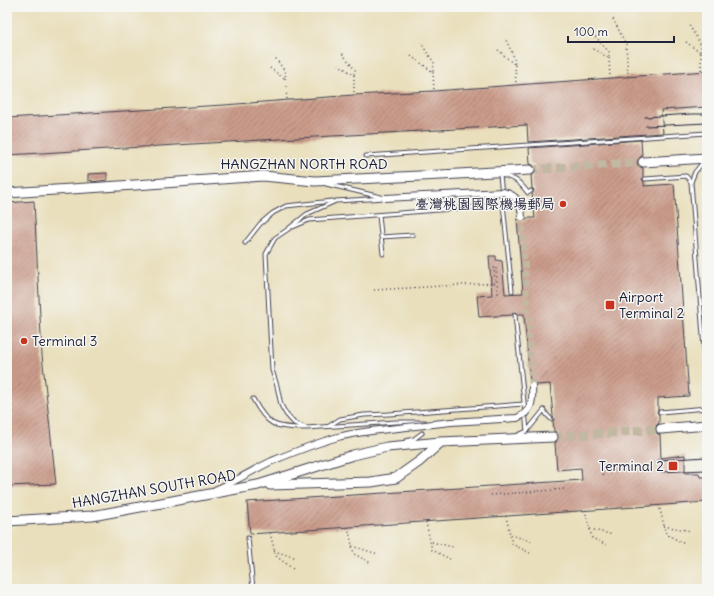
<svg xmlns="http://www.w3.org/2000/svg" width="714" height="596" font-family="Delius,'LXGW WenKai TC',sans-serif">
	<defs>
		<pattern id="building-hatch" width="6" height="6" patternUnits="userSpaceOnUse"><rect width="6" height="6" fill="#cb9c8b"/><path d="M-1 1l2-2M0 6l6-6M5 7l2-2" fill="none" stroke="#a47f73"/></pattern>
	</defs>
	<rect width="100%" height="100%" fill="#f6f6f2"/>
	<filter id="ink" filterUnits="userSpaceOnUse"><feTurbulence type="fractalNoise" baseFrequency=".025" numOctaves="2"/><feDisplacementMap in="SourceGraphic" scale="8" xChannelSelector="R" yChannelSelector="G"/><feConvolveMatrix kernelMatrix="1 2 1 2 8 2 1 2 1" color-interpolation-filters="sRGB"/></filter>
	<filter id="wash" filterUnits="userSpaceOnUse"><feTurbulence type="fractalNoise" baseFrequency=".012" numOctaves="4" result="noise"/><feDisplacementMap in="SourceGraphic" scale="16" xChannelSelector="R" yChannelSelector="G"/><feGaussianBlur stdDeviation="0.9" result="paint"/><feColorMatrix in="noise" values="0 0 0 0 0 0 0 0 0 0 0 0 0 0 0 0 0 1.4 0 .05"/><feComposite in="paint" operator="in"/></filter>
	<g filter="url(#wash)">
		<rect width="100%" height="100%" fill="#e9dfbc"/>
		<g id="blocks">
			<g fill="url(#building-hatch)">
				<path d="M 707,71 L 707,107 L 661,110 L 663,133 L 528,142 L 527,125 L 227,142 L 7,155 L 7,118 L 224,105 L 354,95 L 434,91 Z"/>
				<path d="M 641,140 L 642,156 L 638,159 L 637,163 L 638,166 L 643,168 L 643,177 L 642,179 L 644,182 L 644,186 L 674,184 L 689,396 L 658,398 L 658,410 L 657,412 L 659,415 L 659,423 L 656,426 L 655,430 L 656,433 L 660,435 L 661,458 L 685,455 L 685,473 L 699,473 L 700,477 L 707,477 L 707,502 L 250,534 L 247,502 L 582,480 L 581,468 L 557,470 L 555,443 L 558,440 L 559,436 L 558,433 L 554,431 L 553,421 L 554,419 L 553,416 L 550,384 L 536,385 L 534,382 L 530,382 L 524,314 L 518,314 L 515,312 L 513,313 L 512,315 L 479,317 L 477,296 L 492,295 L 489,256 L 496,256 L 496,260 L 502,261 L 505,294 L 523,293 L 517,219 L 522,221 L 525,220 L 526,218 L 535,218 L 532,194 L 534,190 L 532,188 L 531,176 L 535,173 L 536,169 L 533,165 L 530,164 L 529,148 Z"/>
				<path d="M 107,173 L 107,180 L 92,182 L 92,180 L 88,181 L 88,174 Z"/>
				<path d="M 34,201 L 42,355 L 56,484 L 7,486 L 7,203 Z"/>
			</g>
		</g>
	</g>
	<g filter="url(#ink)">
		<use href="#blocks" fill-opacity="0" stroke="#403e4e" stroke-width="1"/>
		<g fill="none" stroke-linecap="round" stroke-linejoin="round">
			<path stroke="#c1b9a2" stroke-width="6" stroke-dasharray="6 3" stroke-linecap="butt" d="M 522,217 L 532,386"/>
			<g stroke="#c1b9a2" stroke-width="9" stroke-dasharray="9 4.5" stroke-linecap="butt">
				<path d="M 530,170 L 643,162"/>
				<path d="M 553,437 L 661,429"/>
			</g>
			<defs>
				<g id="lane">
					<path d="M 366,156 L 707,133"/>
					<path d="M 704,161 L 695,172 L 691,182 L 707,387"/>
					<path d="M 500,175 L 512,291"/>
					<path d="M 500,175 C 515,178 519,181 528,193 L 531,191"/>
					<path d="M 645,179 L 686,176 L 691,182"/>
					<path d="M 326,184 L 381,197"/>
					<path d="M 385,198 L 336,201 L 307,214 L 287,230 L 275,238 L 266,254 L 272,370 L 277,386 L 281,405 L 286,414 L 294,423 L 306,428 L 396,422 L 425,422"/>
					<path d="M 379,215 L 383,254"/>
					<path d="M 293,227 L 309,220 L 503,205"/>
					<path d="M 381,237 L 413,235"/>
					<path d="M 245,243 L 260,224 L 273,213 L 286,206 L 332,201"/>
					<path d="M 515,315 L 527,431"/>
					<path d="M 253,399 C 267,425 274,428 304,428"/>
					<path d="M 660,412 L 707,408"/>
					<path d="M 329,426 L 340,419 L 364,415 L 389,414 L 524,404"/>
					<path d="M 518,435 L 527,431 L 544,410 L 547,415 L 551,419"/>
					<path d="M 406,441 L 414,439 L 422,433"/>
					<path d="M 248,538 L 253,589"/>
				</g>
				<path id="street" d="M 215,490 C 235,482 253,470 272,461 C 294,452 316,443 338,437 C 357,432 379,430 398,428"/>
				<g id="secondary">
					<path d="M 643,162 L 707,158"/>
					<path d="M 7,193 L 135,185 L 263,176 L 315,181 L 441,175 L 530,170"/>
					<path d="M 661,429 L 707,425"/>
					<path d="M 270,485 L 371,482 L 396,478 L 420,461 L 441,442"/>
					<path d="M 7,521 L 92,516 L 258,485 L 353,455 L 387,447 L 441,442 L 553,437"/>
				</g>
			</defs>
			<use href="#lane" stroke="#403e4e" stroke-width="5"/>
			<use href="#street" stroke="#403e4e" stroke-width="8"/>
			<use href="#secondary" stroke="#403e4e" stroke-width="11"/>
			<g stroke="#403e4e" stroke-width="1.5" stroke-dasharray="1 3" stroke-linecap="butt">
				<path d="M 613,19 L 626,44 L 628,77"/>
				<path d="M 686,42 L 701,53 L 701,45 L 689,25"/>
				<path d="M 593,49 L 609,58 L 609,52 L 595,36"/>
				<path d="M 498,50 L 515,65 L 514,57 L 505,38"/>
				<path d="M 701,53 L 701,71"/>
				<path d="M 411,56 L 433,72 L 434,63 L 421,43"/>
				<path d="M 609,58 L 610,78"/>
				<path d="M 338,64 L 354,75 L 355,70 L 342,53"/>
				<path d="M 515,65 L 516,85"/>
				<path d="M 270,68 L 282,77 L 285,78 L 286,73 L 274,56"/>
				<path d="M 433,72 L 434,91"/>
				<path d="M 354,75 L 354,95"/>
				<path d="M 285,78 L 287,100"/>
				<path d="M 374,290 L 495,283 L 494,268 L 496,267 L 498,295"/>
				<path d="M 603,475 L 603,466"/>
				<path d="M 491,495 L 565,489"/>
				<path d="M 659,505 L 666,534 L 683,543"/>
				<path d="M 585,510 L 592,538 L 609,546"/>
				<path d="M 506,516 L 512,544 L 530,553"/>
				<path d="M 426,522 L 432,550 L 450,559"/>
				<path d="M 664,526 L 691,531"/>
				<path d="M 348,527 L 354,554 L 371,563"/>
				<path d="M 590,529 L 613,535"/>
				<path d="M 270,533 L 276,556 L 293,569"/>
				<path d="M 511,535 L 534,542"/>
				<path d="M 432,542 L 453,547"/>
				<path d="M 352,546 L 378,554"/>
				<path d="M 274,551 L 297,558"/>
			</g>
			<use href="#lane" stroke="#fff" stroke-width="3"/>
			<use href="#street" stroke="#fff" stroke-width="6"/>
			<use href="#secondary" stroke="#fff" stroke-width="9"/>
			<g stroke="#22223b" stroke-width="1">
				<path d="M 645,117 L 692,114 L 707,114"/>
				<path d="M 646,126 L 707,123"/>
				<path d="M 658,460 L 707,457"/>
				<path d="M 658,472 L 707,470"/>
			</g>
			<defs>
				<g id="street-bridge">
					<path d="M 385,198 L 503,192 C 517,195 521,203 522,217"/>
					<path d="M 398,428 L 451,422 L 517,418 C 532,412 533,401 532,386"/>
				</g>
			</defs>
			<use href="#street-bridge" stroke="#403e4e" stroke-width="8" stroke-linecap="butt"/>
			<use href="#street-bridge" stroke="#fff" stroke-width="6"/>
		</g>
	</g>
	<g fill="#c8321e" stroke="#f6f6f2" stroke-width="1.5">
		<circle cx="563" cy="204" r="4"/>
		<rect x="605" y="300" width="10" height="10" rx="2"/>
		<circle cx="24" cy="341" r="4"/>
		<rect x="668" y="461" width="10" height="10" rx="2"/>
	</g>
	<g text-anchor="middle" stroke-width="3" stroke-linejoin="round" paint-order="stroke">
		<g font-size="14" fill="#22223b" stroke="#f6f6f2">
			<text x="304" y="169">HANGZHAN NORTH ROAD</text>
			<text transform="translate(154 489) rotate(-10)" y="5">HANGZHAN SOUTH ROAD</text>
		</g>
		<g font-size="14" fill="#22223b" stroke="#f6f6f2" text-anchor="end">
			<text x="555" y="209">臺灣桃園國際機場郵局</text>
			<text x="619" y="302" text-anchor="start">Airport<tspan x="619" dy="16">Terminal 2</tspan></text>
			<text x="32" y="346" text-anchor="start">Terminal 3</text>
			<text x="664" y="471">Terminal 2</text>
		</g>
	</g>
	<rect width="714" height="596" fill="none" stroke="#f6f6f2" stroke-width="24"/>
	<path d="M568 36v6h106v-6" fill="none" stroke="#22223b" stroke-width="2"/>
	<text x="574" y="36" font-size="12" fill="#22223b" stroke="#f6f6f2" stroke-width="3" paint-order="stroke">100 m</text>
</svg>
